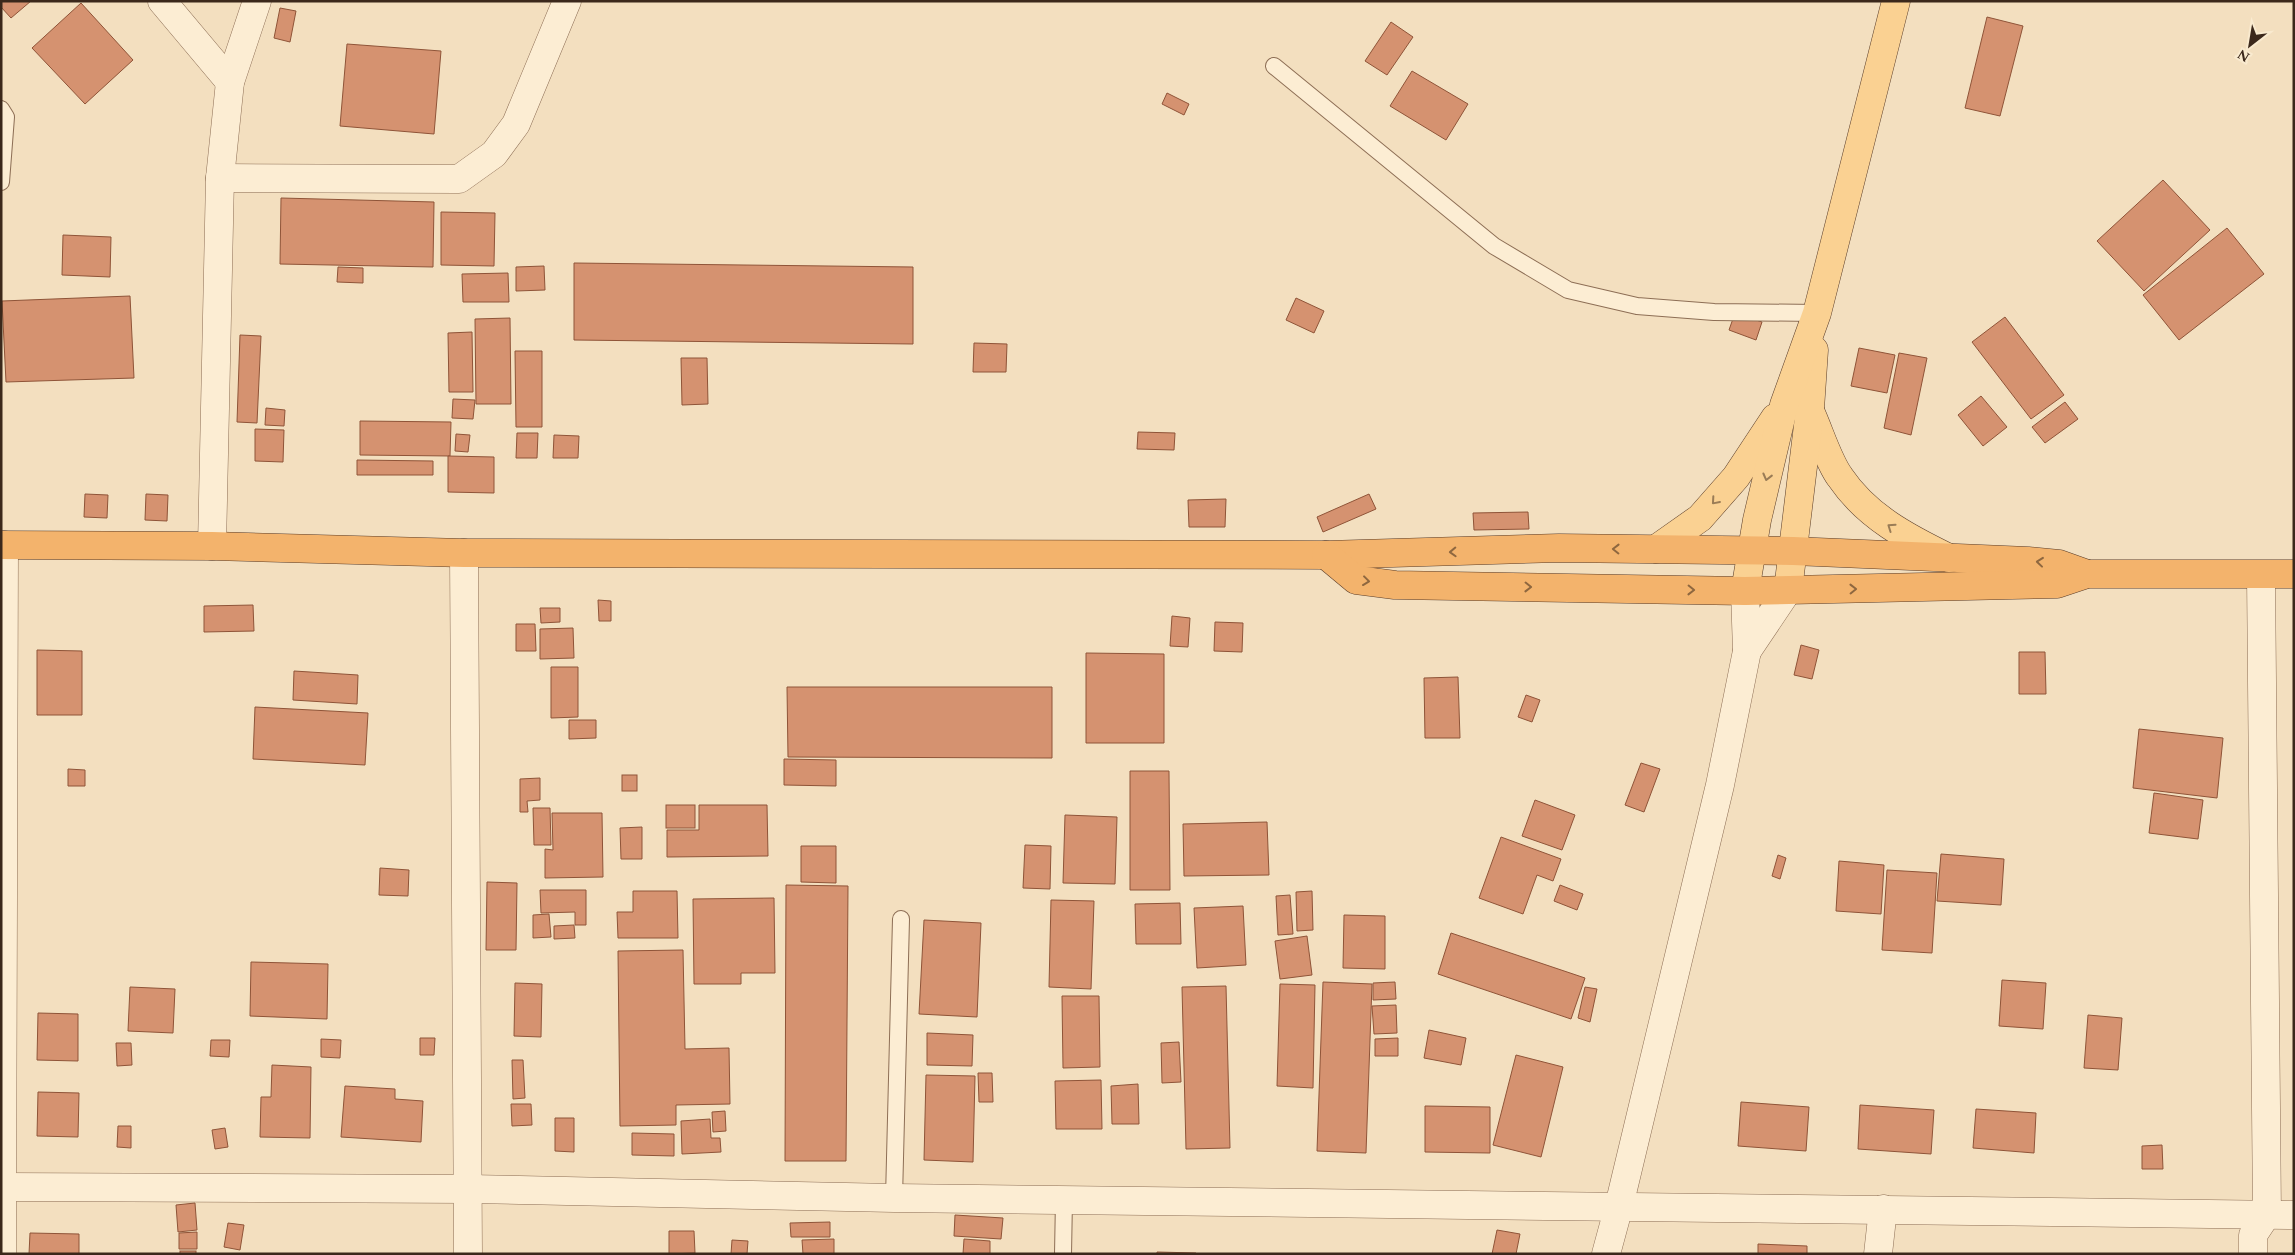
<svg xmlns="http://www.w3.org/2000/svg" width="2295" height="1255" font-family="Spectral,serif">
	<rect width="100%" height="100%" fill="#f3dfbf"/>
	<g fill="#d59270" stroke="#8f5438">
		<path d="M 1,1 L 31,1 L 11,18 L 1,7 Z"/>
		<path d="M 81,3 L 133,60 L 85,104 L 32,48 Z"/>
		<path d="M 280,8 L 296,11 L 290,42 L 274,38 Z"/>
		<path d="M 1987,17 L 2023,26 L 2000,116 L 1965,108 Z"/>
		<path d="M 1391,22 L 1413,37 L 1387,75 L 1365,61 Z"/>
		<path d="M 347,44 L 441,51 L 434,134 L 340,126 Z"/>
		<path d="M 1412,71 L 1468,104 L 1446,140 L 1390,106 Z"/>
		<path d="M 1167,93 L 1189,104 L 1184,115 L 1162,104 Z"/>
		<path d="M 2163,180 L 2210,230 L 2144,291 L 2097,241 Z"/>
		<path d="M 281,198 L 434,202 L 433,267 L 280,264 Z"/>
		<path d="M 441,212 L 495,213 L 494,266 L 441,265 Z"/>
		<path d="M 2227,228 L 2264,274 L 2179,340 L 2143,295 Z"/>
		<path d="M 63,235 L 111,237 L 110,277 L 62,275 Z"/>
		<path d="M 574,263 L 913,267 L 913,344 L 574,340 Z"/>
		<path d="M 544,266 L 545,290 L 516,291 L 516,267 Z"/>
		<path d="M 338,267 L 363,268 L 363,283 L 337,282 Z"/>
		<path d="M 508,273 L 509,302 L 463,302 L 462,274 Z"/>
		<path d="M 130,296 L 134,378 L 6,382 L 2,301 Z"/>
		<path d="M 1296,298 L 1324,311 L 1314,333 L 1286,320 Z"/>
		<path d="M 1735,313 L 1762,322 L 1756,340 L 1729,330 Z"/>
		<path d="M 2005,317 L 2064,395 L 2031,419 L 1972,342 Z"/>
		<path d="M 510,318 L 511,404 L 476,404 L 475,319 Z"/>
		<path d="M 472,332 L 473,392 L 449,392 L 448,333 Z"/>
		<path d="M 240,335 L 261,336 L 257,423 L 237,422 Z"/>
		<path d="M 974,343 L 1007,344 L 1006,372 L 973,372 Z"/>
		<path d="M 1859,348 L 1895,355 L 1887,393 L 1851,386 Z"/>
		<path d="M 515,351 L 542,351 L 542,427 L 516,427 Z"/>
		<path d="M 1899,353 L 1927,358 L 1911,435 L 1884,428 Z"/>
		<path d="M 681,358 L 707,358 L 708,404 L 682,405 Z"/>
		<path d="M 1981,396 L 2007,427 L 1983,446 L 1958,415 Z"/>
		<path d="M 453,399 L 475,400 L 473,419 L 452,418 Z"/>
		<path d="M 2065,402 L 2078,419 L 2045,443 L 2032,427 Z"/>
		<path d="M 266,408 L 285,410 L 284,426 L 265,425 Z"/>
		<path d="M 360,421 L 451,422 L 450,456 L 360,455 Z"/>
		<path d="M 255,429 L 284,430 L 283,462 L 255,461 Z"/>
		<path d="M 1138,432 L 1175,433 L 1174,450 L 1137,449 Z"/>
		<path d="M 517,433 L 538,433 L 537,458 L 516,458 Z"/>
		<path d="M 456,434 L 470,435 L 468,452 L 455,451 Z"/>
		<path d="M 554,435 L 579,436 L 578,458 L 553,458 Z"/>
		<path d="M 448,456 L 494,457 L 494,493 L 448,492 Z"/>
		<path d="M 357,460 L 433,461 L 433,475 L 357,475 Z"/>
		<path d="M 85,494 L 108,495 L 107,518 L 84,517 Z"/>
		<path d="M 146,494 L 168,495 L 167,521 L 145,520 Z"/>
		<path d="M 1369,494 L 1376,509 L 1323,532 L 1317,517 Z"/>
		<path d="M 1226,499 L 1225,527 L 1189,527 L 1188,500 Z"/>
		<path d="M 1528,512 L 1529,529 L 1474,530 L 1473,513 Z"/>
		<path d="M 598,600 L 611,601 L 611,621 L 599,621 Z"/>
		<path d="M 253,605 L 254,631 L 204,632 L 204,606 Z"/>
		<path d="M 540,608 L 560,608 L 560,622 L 541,623 Z"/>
		<path d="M 1172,616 L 1190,618 L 1188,647 L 1170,646 Z"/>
		<path d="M 1215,622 L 1243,623 L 1242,652 L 1214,651 Z"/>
		<path d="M 516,624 L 535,624 L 536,651 L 516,651 Z"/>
		<path d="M 573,628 L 574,658 L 540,659 L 540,629 Z"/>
		<path d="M 1801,645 L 1819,650 L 1812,679 L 1794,675 Z"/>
		<path d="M 37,650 L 82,651 L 82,715 L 37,715 Z"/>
		<path d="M 2019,652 L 2045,652 L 2046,694 L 2019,694 Z"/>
		<path d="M 1086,653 L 1164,654 L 1164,743 L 1086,743 Z"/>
		<path d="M 551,667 L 578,667 L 578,717 L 551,718 Z"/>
		<path d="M 294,671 L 358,675 L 357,704 L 293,700 Z"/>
		<path d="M 1458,677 L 1460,738 L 1425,738 L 1424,678 Z"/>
		<path d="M 787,687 L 1052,687 L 1052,758 L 788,757 Z"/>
		<path d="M 1526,695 L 1540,700 L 1532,722 L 1518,717 Z"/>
		<path d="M 255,707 L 368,713 L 365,765 L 253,759 Z"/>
		<path d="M 569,720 L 596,720 L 596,738 L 569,739 Z"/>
		<path d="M 2139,729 L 2223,738 L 2217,798 L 2133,788 Z"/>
		<path d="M 784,759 L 836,760 L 836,786 L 784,785 Z"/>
		<path d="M 1641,763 L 1660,769 L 1644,812 L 1625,805 Z"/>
		<path d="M 68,769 L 85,770 L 85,786 L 68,786 Z"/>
		<path d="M 1130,771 L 1169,771 L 1170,890 L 1130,890 Z"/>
		<rect x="622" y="775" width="15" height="16"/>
		<path d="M 540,778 L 540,800 L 527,801 L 528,812 L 520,812 L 520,779 Z"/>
		<path d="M 2154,793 L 2203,800 L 2198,839 L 2149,833 Z"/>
		<path d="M 1535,800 L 1575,815 L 1562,850 L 1522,836 Z"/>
		<rect x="666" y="805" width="29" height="23"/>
		<path d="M 699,805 L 767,805 L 768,856 L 667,857 L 667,830 L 699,830 Z"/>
		<path d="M 533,808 L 550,808 L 551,845 L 534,845 Z"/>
		<path d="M 552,813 L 602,813 L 603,877 L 545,878 L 545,849 L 553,850 Z"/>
		<path d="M 1065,815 L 1117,817 L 1115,884 L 1063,883 Z"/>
		<path d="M 1267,822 L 1269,875 L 1184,876 L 1183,824 Z"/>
		<path d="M 642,827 L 642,859 L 621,859 L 620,828 Z"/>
		<path d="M 1501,837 L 1561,859 L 1553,881 L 1537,875 L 1523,914 L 1479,898 Z"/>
		<path d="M 1025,845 L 1051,846 L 1050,889 L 1023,888 Z"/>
		<path d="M 801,846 L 836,846 L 836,883 L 801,882 Z"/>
		<path d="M 1941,854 L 2004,859 L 2001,905 L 1937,901 Z"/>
		<path d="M 1778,855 L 1786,858 L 1780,879 L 1772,876 Z"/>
		<path d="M 1839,861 L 1884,865 L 1881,914 L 1836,911 Z"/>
		<path d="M 380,868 L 409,870 L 408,896 L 379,895 Z"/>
		<path d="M 1887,870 L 1937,873 L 1932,953 L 1882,950 Z"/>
		<path d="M 487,882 L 517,883 L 516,950 L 486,950 Z"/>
		<path d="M 786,885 L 848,886 L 846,1161 L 785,1161 Z"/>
		<path d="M 1560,885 L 1583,894 L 1577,910 L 1554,901 Z"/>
		<path d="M 540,890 L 586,890 L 586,925 L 575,925 L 575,912 L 541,913 Z"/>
		<path d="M 633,891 L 677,891 L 678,938 L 618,938 L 617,912 L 633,912 Z"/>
		<path d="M 1312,891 L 1313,930 L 1297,931 L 1296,892 Z"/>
		<path d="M 1290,895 L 1293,934 L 1278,935 L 1276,896 Z"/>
		<path d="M 774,898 L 775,973 L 741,973 L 741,984 L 694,984 L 693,899 Z"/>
		<path d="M 1051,900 L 1094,901 L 1091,989 L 1049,987 Z"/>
		<path d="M 1180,903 L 1181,944 L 1136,944 L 1135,904 Z"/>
		<path d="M 1243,906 L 1246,965 L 1197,968 L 1194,908 Z"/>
		<path d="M 549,914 L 551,937 L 533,938 L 533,915 Z"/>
		<path d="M 1344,915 L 1385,916 L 1385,969 L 1343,968 Z"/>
		<path d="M 924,920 L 981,923 L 977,1017 L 919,1014 Z"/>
		<path d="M 574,925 L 575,938 L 554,939 L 554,926 Z"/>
		<path d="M 1451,933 L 1585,978 L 1571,1019 L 1438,974 Z"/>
		<path d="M 1307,936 L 1312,975 L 1280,979 L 1275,941 Z"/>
		<path d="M 683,950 L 685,1049 L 729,1048 L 730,1104 L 676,1105 L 676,1125 L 620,1126 L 618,951 Z"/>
		<path d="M 251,962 L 328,964 L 327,1019 L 250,1016 Z"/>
		<path d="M 2002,980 L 2046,983 L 2043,1029 L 1999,1026 Z"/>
		<path d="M 1323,982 L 1372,984 L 1366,1153 L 1317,1151 Z"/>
		<path d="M 1395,982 L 1396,999 L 1373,1000 L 1373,983 Z"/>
		<path d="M 515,983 L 542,984 L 541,1037 L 514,1036 Z"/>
		<path d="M 1280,984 L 1315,985 L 1313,1088 L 1277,1086 Z"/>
		<path d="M 1226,986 L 1230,1148 L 1186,1149 L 1182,987 Z"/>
		<path d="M 130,987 L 175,989 L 173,1033 L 128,1031 Z"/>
		<path d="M 1585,987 L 1597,989 L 1590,1022 L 1578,1018 Z"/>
		<path d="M 1062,996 L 1099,996 L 1100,1067 L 1063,1068 Z"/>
		<path d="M 1396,1005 L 1397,1033 L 1374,1034 L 1372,1006 Z"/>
		<path d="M 38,1013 L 78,1014 L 78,1061 L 37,1060 Z"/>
		<path d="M 2088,1015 L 2122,1018 L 2118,1070 L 2084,1068 Z"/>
		<path d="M 1429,1030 L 1466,1038 L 1461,1065 L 1424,1058 Z"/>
		<path d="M 927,1033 L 973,1035 L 972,1066 L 927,1065 Z"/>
		<path d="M 420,1038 L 435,1038 L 434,1055 L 420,1055 Z"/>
		<path d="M 1398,1038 L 1398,1056 L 1375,1056 L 1375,1039 Z"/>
		<path d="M 321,1039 L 341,1040 L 340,1058 L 321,1057 Z"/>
		<path d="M 211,1040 L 230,1040 L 229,1057 L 210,1056 Z"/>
		<path d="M 1179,1042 L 1181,1082 L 1162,1083 L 1161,1043 Z"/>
		<path d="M 116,1043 L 131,1043 L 132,1065 L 117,1066 Z"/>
		<path d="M 1516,1055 L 1563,1067 L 1541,1157 L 1493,1145 Z"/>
		<path d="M 512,1060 L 523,1060 L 525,1098 L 513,1099 Z"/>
		<path d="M 272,1065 L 311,1067 L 310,1138 L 260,1137 L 261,1097 L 271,1097 Z"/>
		<path d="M 978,1073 L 992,1073 L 993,1102 L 979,1102 Z"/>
		<path d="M 926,1075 L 975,1076 L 973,1162 L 924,1160 Z"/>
		<path d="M 1101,1080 L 1102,1129 L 1056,1129 L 1055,1081 Z"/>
		<path d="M 1138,1084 L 1139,1124 L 1112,1124 L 1111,1086 Z"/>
		<path d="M 345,1086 L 395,1089 L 395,1099 L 423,1101 L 421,1142 L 341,1137 Z"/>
		<path d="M 38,1092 L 79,1093 L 78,1137 L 37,1136 Z"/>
		<path d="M 1741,1102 L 1809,1107 L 1806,1151 L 1738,1146 Z"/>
		<path d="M 511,1104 L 531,1104 L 532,1125 L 512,1126 Z"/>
		<path d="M 1860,1105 L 1934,1110 L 1931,1154 L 1858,1149 Z"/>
		<path d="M 1425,1106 L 1490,1107 L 1490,1153 L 1425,1152 Z"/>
		<path d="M 1976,1109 L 2036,1113 L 2034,1153 L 1973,1148 Z"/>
		<path d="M 725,1111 L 726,1131 L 713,1132 L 712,1112 Z"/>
		<path d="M 555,1118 L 574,1118 L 574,1152 L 555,1151 Z"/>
		<path d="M 710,1119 L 711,1138 L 720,1138 L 721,1152 L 682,1154 L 681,1121 Z"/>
		<path d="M 118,1126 L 131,1126 L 131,1148 L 117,1147 Z"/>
		<path d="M 225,1128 L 228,1147 L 215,1149 L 212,1130 Z"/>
		<path d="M 632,1133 L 674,1134 L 674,1156 L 632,1155 Z"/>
		<path d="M 2162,1145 L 2163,1169 L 2142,1169 L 2142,1146 Z"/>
		<path d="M 195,1203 L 197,1230 L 178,1232 L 176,1205 Z"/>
		<path d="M 955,1215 L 1003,1218 L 1001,1239 L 954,1236 Z"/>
		<path d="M 830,1222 L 830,1237 L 791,1237 L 790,1223 Z"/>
		<path d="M 228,1223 L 244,1225 L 240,1250 L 224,1247 Z"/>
		<path d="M 1497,1230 L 1520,1234 L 1516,1254 L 1492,1254 Z"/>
		<path d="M 669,1231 L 694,1231 L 695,1253 L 669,1254 Z"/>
		<path d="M 197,1232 L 197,1249 L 179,1249 L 179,1233 Z"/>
		<path d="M 30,1233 L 79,1234 L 79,1254 L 29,1254 Z"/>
		<path d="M 834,1239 L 834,1254 L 803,1254 L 802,1240 Z"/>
		<path d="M 964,1239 L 990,1241 L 990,1254 L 963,1254 Z"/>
		<path d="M 732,1240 L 748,1241 L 747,1254 L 731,1254 Z"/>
		<path d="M 1758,1244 L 1807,1246 L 1807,1254 L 1758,1254 Z"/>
		<rect x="180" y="1251" width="16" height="3"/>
		<path d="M 1157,1252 L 1196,1253 L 1196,1254 L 1157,1254 Z"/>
	</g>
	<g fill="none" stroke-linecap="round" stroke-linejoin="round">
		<defs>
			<g id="service">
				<path d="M 1274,66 L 1494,246 L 1568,290 L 1637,306 L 1714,312 L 1817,313"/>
				<path d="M 1,109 L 6,117 L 1,182"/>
				<path d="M 894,1198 L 901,919"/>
				<path d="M 1063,1254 L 1064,1199"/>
			</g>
			<g id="minor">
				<path d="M 162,1 L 230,82"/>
				<path d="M 220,178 L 459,179 L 494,154 L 516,124 L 567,1"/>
				<path d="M 212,546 L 220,178 L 230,82 L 257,1"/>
				<path d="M 464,553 L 468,1254"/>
				<path d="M 1747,651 L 1788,590"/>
				<path d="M 1,1187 L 469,1189 L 894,1198 L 2294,1215"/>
				<path d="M 2,1254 L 4,545"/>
				<path d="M 1606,1254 L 1619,1206 L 1720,785 L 1747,651 L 1745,591"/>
				<path d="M 1878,1254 L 1883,1209"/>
				<path d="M 2253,1254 L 2253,1235 L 2267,1214 L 2261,575"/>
			</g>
			<g id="primary">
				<path d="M 1810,411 C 1819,430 1828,461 1840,477 C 1867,517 1908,538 1949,558"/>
				<path d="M 1656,549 L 1700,518 L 1736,477 L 1775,418"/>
				<path d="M 1788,590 L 1810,409 L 1814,350"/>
				<path d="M 1745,591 L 1757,520 L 1784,405 L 1817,313 L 1896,1"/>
			</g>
			<g id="trunk">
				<path d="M 1,545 L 212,546 L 464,553 L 1326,555 L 1559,548 L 1793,551 L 2028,561 L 2059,564 L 2087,574"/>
				<path d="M 1326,555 L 1356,580 L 1395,585 L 1745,591 L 2057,584 L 2087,574 L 2294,574"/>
			</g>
		</defs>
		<use href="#service" stroke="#8d6e55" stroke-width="18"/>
		<use href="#minor" stroke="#8d6e55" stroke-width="29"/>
		<use href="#primary" stroke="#5a3d2a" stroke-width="29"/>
		<use href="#trunk" stroke="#5a3d2a" stroke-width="29"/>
		<use href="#service" stroke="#fcedd3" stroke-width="16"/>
		<use href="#minor" stroke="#fcedd3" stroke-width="28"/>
		<use href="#primary" stroke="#fad192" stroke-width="28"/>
		<use href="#trunk" stroke="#f3b36c" stroke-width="28"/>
	</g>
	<defs><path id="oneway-chevron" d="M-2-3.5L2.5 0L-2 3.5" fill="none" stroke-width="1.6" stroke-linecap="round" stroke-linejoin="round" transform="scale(1.25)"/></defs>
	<g stroke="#9a7c56">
		<use href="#oneway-chevron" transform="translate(1767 477) rotate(104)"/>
		<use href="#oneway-chevron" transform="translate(1715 501) rotate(131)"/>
		<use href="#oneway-chevron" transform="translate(1891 527) rotate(-145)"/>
	</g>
	<g stroke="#8e673f">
		<use href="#oneway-chevron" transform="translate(1616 549) rotate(-179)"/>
		<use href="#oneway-chevron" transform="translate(1453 552) rotate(178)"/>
		<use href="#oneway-chevron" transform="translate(2040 562) rotate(-174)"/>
		<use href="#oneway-chevron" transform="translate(1366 581) rotate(7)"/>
		<use href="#oneway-chevron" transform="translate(1528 587) rotate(1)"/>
		<use href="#oneway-chevron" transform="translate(1853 589) rotate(-1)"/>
		<use href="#oneway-chevron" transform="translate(1691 590) rotate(1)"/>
	</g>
	<rect width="2295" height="1255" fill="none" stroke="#3b281b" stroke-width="5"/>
	<g transform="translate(2250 45) rotate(211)" stroke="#f9eacf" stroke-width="4" paint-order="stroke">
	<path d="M0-4L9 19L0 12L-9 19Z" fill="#3b281b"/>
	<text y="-8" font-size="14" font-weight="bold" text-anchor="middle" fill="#3b281b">N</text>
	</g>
</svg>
